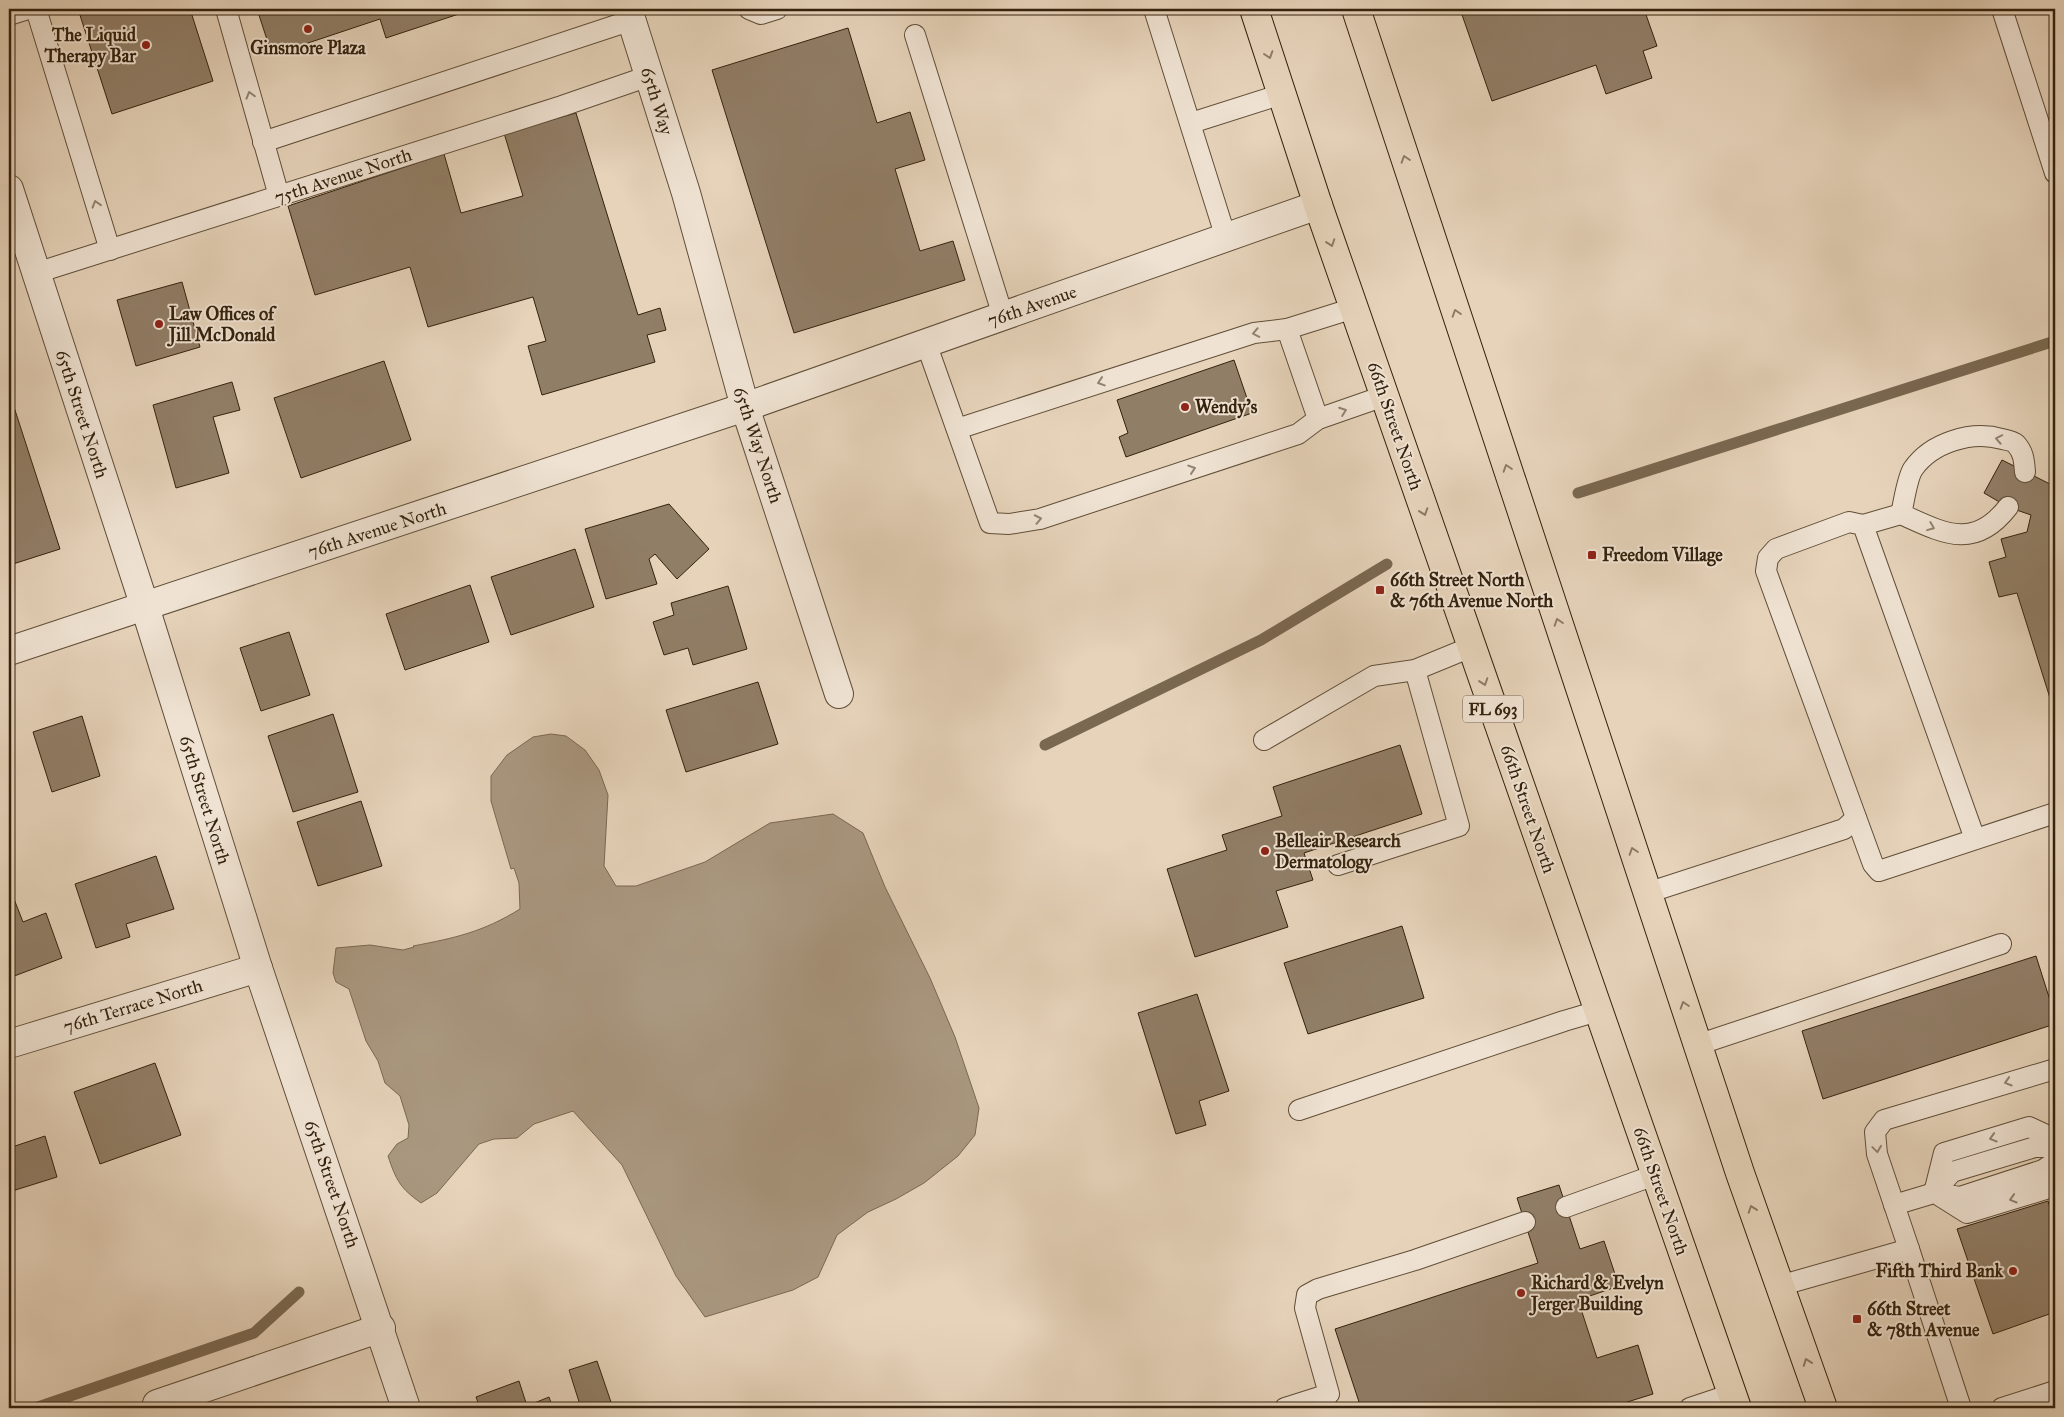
<svg xmlns="http://www.w3.org/2000/svg" width="2064" height="1417" font-family="'IM FELL Great Primer',serif">
	<rect width="100%" height="100%" fill="#e6d3ba"/>
	<filter id="stains"><feTurbulence type="fractalNoise" baseFrequency=".004" numOctaves="4"/><feColorMatrix values="0 0 0 0 .2 0 0 0 0 .09 0 0 0 0 .02 0 0 0 .5 -.17"/></filter>
	<radialGradient id="worn" r=".72"><stop offset=".6" stop-color="#630" stop-opacity="0"/><stop offset="1" stop-color="#630" stop-opacity=".3"/></radialGradient>
	<path fill="#a9977f" stroke="#7a6851" d="M 551,734 L 566,736 L 585,750 L 599,770 L 608,795 L 604,866 L 616,886 L 636,886 L 705,862 L 770,823 L 833,814 L 863,833 L 885,887 L 930,978 L 955,1037 L 979,1108 L 975,1135 L 958,1156 L 924,1183 L 896,1199 L 868,1212 L 837,1235 L 818,1277 L 793,1290 L 705,1317 L 676,1276 L 622,1165 L 573,1111 L 534,1124 L 517,1138 L 494,1139 L 479,1144 L 437,1193 L 421,1203 C 400,1188 396,1180 388,1156 L 397,1144 L 408,1138 L 409,1125 L 400,1096 L 385,1083 L 378,1061 L 366,1041 L 349,989 L 336,982 L 333,973 L 336,948 L 370,945 L 403,950 L 414,947 L 413,946 C 455,938 483,932 520,909 L 519,883 L 514,868 L 511,869 L 491,801 L 491,776 L 507,755 L 533,737 Z"/>
	<g fill="none" stroke-linecap="round" stroke-linejoin="round">
		<g stroke="#7a6851" stroke-width="11">
			<path d="M 1578,493 L 2055,341"/>
			<path d="M 1045,745 L 1261,640 L 1387,564"/>
			<path d="M 35,1408 L 254,1333 L 299,1292"/>
		</g>
	</g>
	<g fill="#917e67" stroke="#34220d">
		<path d="M 78,9 L 190,9 L 213,81 L 112,114 Z"/>
		<path d="M 257,9 L 474,9 L 386,38 L 380,19 L 272,55 Z"/>
		<path d="M 1460,9 L 1644,9 L 1657,46 L 1643,51 L 1652,78 L 1606,94 L 1596,65 L 1492,101 Z"/>
		<path d="M 848,28 L 877,123 L 910,112 L 925,160 L 895,169 L 920,251 L 953,241 L 965,280 L 794,333 L 712,70 Z"/>
		<path d="M 576,113 L 638,315 L 660,308 L 666,330 L 647,335 L 655,362 L 542,395 L 528,346 L 546,341 L 533,297 L 428,327 L 410,267 L 315,295 L 288,206 L 444,154 L 461,213 L 523,196 L 504,133 Z"/>
		<path d="M 182,282 L 200,347 L 136,366 L 117,300 Z"/>
		<path d="M 1234,360 L 1252,413 L 1126,457 L 1119,437 L 1128,433 L 1117,400 Z"/>
		<path d="M 384,361 L 411,440 L 301,478 L 274,398 Z"/>
		<path d="M 232,382 L 240,410 L 213,417 L 229,473 L 176,488 L 153,405 Z"/>
		<path d="M 13,404 L 60,549 L 13,564 L 9,550 L 9,406 Z"/>
		<path d="M 2055,443 L 2055,462 L 2050,445 Z"/>
		<path d="M 2002,460 L 2050,484 L 2055,472 L 2055,714 L 2017,593 L 1999,597 L 1989,562 L 2006,557 L 2001,539 L 2027,532 L 2031,515 L 2008,507 L 1984,493 Z"/>
		<path d="M 669,504 L 709,549 L 677,579 L 655,554 L 649,559 L 657,584 L 606,599 L 585,529 Z"/>
		<path d="M 575,549 L 594,607 L 511,635 L 491,577 Z"/>
		<path d="M 470,585 L 489,642 L 405,670 L 386,614 Z"/>
		<path d="M 728,586 L 747,649 L 693,665 L 688,648 L 664,655 L 653,622 L 674,615 L 671,603 Z"/>
		<path d="M 289,632 L 310,695 L 261,711 L 240,648 Z"/>
		<path d="M 758,682 L 778,744 L 686,772 L 666,710 Z"/>
		<path d="M 333,714 L 358,792 L 293,812 L 268,736 Z"/>
		<path d="M 82,716 L 100,776 L 52,792 L 33,732 Z"/>
		<path d="M 1400,745 L 1422,814 L 1304,853 L 1313,880 L 1276,891 L 1288,927 L 1195,957 L 1167,869 L 1227,850 L 1222,835 L 1282,816 L 1273,787 Z"/>
		<path d="M 361,801 L 382,866 L 318,886 L 297,822 Z"/>
		<path d="M 156,856 L 174,909 L 126,924 L 130,937 L 96,948 L 75,884 Z"/>
		<path d="M 14,899 L 23,922 L 46,913 L 62,958 L 9,978 L 9,901 Z"/>
		<path d="M 1402,926 L 1424,998 L 1308,1034 L 1284,963 Z"/>
		<path d="M 2036,956 L 2055,1016 L 2055,1024 L 1823,1099 L 1802,1031 Z"/>
		<path d="M 1197,994 L 1229,1091 L 1199,1101 L 1206,1125 L 1176,1134 L 1138,1013 Z"/>
		<path d="M 155,1063 L 181,1135 L 100,1164 L 74,1092 Z"/>
		<path d="M 45,1136 L 57,1177 L 9,1192 L 9,1148 Z"/>
		<path d="M 1559,1185 L 1580,1249 L 1604,1241 L 1619,1286 L 1578,1300 L 1597,1358 L 1638,1345 L 1653,1394 L 1608,1408 L 1361,1408 L 1335,1329 L 1538,1263 L 1517,1198 Z"/>
		<path d="M 2048,1201 L 2051,1211 L 2055,1210 L 2055,1312 L 1993,1334 L 1957,1229 Z"/>
		<path d="M 597,1361 L 613,1408 L 581,1408 L 569,1370 Z"/>
		<path d="M 519,1381 L 527,1406 L 549,1397 L 553,1408 L 480,1408 L 476,1397 Z"/>
	</g>
	<g fill="none" stroke-linecap="round" stroke-linejoin="round">
		<defs>
			<g id="service">
				<path d="M 36,9 L 110,250"/>
				<path d="M 226,9 L 279,196"/>
				<path d="M 749,9 L 761,14 L 777,9"/>
				<path d="M 1154,9 L 1226,238"/>
				<path d="M 2002,9 L 2055,173"/>
				<path d="M 9,15 L 28,9"/>
				<path d="M 915,35 L 1003,316"/>
				<path d="M 1191,123 L 1282,94"/>
				<path d="M 263,142 L 632,20"/>
				<path d="M 36,273 L 562,106 L 649,76"/>
				<path d="M 1287,329 L 1318,419"/>
				<path d="M 926,343 L 990,523 L 1009,524 L 1040,519 L 1298,434 L 1318,419 L 1384,396"/>
				<path d="M 957,429 L 1254,333 L 1287,329 L 1354,308"/>
				<path d="M 2008,507 C 1974,551 1943,533 1901,514 C 1904,502 1907,478 1913,469 C 1931,443 1971,430 2002,439 C 2007,440 2013,441 2016,444 C 2024,453 2024,461 2025,472"/>
				<path d="M 1863,525 L 1901,514"/>
				<path d="M 1264,740 L 1374,676 L 1415,670 L 1471,647"/>
				<path d="M 1975,839 L 1863,525 L 1849,522 L 1776,549 L 1768,558 L 1766,571 L 1873,864 L 1879,871 L 2055,813"/>
				<path d="M 1338,865 L 1459,826 L 1415,670"/>
				<path d="M 1647,893 L 1844,829 L 1856,818"/>
				<path d="M 1697,1045 L 2001,944"/>
				<path d="M 1299,1110 L 1564,1021 L 1598,1011"/>
				<path d="M 1935,1191 L 1952,1172 L 2035,1147 L 2055,1147"/>
				<path d="M 1934,1193 L 1944,1153 L 2029,1127 L 2055,1139"/>
				<path d="M 1940,1196 L 1967,1213 L 2049,1188 L 2055,1179"/>
				<path d="M 1894,1205 L 1934,1193 L 1960,1197 L 2043,1170 L 2055,1162"/>
				<path d="M 1566,1207 L 1655,1175"/>
				<path d="M 1909,1249 L 1877,1154 L 1875,1132 L 1884,1120 L 2055,1069"/>
				<path d="M 1779,1286 L 1909,1249 L 1961,1408"/>
				<path d="M 1285,1408 L 1329,1394 L 1305,1308 L 1307,1295 L 1318,1289 L 1415,1260 L 1525,1222"/>
				<path d="M 1690,1408 L 1732,1394"/>
				<path d="M 2002,1408 L 2055,1391"/>
			</g>
			<g id="minor">
				<path d="M 628,9 L 686,193 L 745,407 L 839,694"/>
				<path d="M 9,189 L 145,607 L 258,968 L 406,1408"/>
				<path d="M 9,651 L 745,407 L 1318,205"/>
				<path d="M 9,1044 L 258,968"/>
				<path d="M 157,1404 L 381,1328"/>
			</g>
			<g id="primary">
				<path d="M 1254,9 L 1318,205 L 1737,1408"/>
				<path d="M 1356,9 L 1740,1173 L 1823,1408"/>
			</g>
		</defs>
		<use href="#service" stroke="#604e38" stroke-width="22"/>
		<use href="#minor" stroke="#604e38" stroke-width="30"/>
		<use href="#primary" stroke="#34220d" stroke-width="30"/>
		<use href="#service" stroke="#efe2d2" stroke-width="20"/>
		<use href="#minor" stroke="#efe2d2" stroke-width="28"/>
		<use href="#primary" stroke="#e6d3ba" stroke-width="28"/>
	</g>
	<defs><path id="oneway-chevron" d="M-2-3.5L2.5 0L-2 3.5" fill="none" stroke-width="1.6" stroke-linecap="round" stroke-linejoin="round" transform="scale(1.25)"/></defs>
	<g stroke="#8d7a64">
		<use href="#oneway-chevron" transform="translate(1269 55) rotate(72)"/>
		<use href="#oneway-chevron" transform="translate(1405 159) rotate(-108)"/>
		<use href="#oneway-chevron" transform="translate(1331 243) rotate(71)"/>
		<use href="#oneway-chevron" transform="translate(1456 313) rotate(-108)"/>
		<use href="#oneway-chevron" transform="translate(1507 468) rotate(-108)"/>
		<use href="#oneway-chevron" transform="translate(1424 512) rotate(71)"/>
		<use href="#oneway-chevron" transform="translate(1558 622) rotate(-108)"/>
		<use href="#oneway-chevron" transform="translate(1484 682) rotate(71)"/>
		<use href="#oneway-chevron" transform="translate(1633 851) rotate(-108)"/>
		<use href="#oneway-chevron" transform="translate(1684 1005) rotate(-108)"/>
		<use href="#oneway-chevron" transform="translate(1752 1209) rotate(-109)"/>
		<use href="#oneway-chevron" transform="translate(1807 1362) rotate(-110)"/>
	</g>
	<g stroke="#928270">
		<use href="#oneway-chevron" transform="translate(250 95) rotate(-106)"/>
		<use href="#oneway-chevron" transform="translate(96 204) rotate(-107)"/>
		<use href="#oneway-chevron" transform="translate(1256 333) rotate(169)"/>
		<use href="#oneway-chevron" transform="translate(1101 382) rotate(162)"/>
		<use href="#oneway-chevron" transform="translate(1343 411) rotate(-20)"/>
		<use href="#oneway-chevron" transform="translate(1999 439) rotate(-169)"/>
		<use href="#oneway-chevron" transform="translate(1192 469) rotate(-18)"/>
		<use href="#oneway-chevron" transform="translate(1038 519) rotate(-12)"/>
		<use href="#oneway-chevron" transform="translate(1931 527) rotate(22)"/>
		<use href="#oneway-chevron" transform="translate(2008 1082) rotate(163)"/>
		<use href="#oneway-chevron" transform="translate(1993 1138) rotate(163)"/>
		<use href="#oneway-chevron" transform="translate(1877 1149) rotate(82)"/>
		<use href="#oneway-chevron" transform="translate(2013 1199) rotate(163)"/>
	</g>
	<g fill="#8f2418" stroke="#efe2d2" stroke-width="2">
		<circle cx="308" cy="29" r="5"/>
		<circle cx="146" cy="45" r="5"/>
		<circle cx="159" cy="324" r="5"/>
		<circle cx="1185" cy="407" r="5"/>
		<rect x="1587" y="550" width="10" height="10" rx="2.5"/>
		<rect x="1375" y="585" width="10" height="10" rx="2.5"/>
		<circle cx="1265" cy="851" r="5"/>
		<circle cx="2013" cy="1271" r="5"/>
		<circle cx="1521" cy="1293" r="5"/>
		<rect x="1852" y="1314" width="10" height="10" rx="2.5"/>
	</g>
	<g text-anchor="middle" stroke-width="4" stroke-linejoin="round" paint-order="stroke">
		<rect fill="#efe2d2" stroke="#6c5c48" stroke-width="1" x="1463" y="695.5" width="60" height="27" rx="4"/>
		<g font-size="16" font-weight="bold" fill="#34220d">
			<text x="1493" y="715">FL 693</text>
		</g>
		<g font-size="18" font-weight="bold" fill="#34220d" stroke="#efe2d2" text-anchor="start">
			<text x="136" y="41" text-anchor="end">The Liquid<tspan x="136" dy="21">Therapy Bar</tspan></text>
			<text x="308" y="54" text-anchor="middle">Ginsmore Plaza</text>
			<text x="169" y="320">Law Offices of<tspan x="169" dy="21">Jill McDonald</tspan></text>
			<text x="1195" y="413">Wendy's</text>
			<text x="1602" y="561">Freedom Village</text>
			<text x="1390" y="586">66th Street North<tspan x="1390" dy="21">&amp; 76th Avenue North</tspan></text>
			<text x="1275" y="847">Belleair Research<tspan x="1275" dy="21">Dermatology</tspan></text>
			<text x="2003" y="1277" text-anchor="end">Fifth Third Bank</text>
			<text x="1531" y="1289">Richard &amp; Evelyn<tspan x="1531" dy="21">Jerger Building</tspan></text>
			<text x="1867" y="1315">66th Street<tspan x="1867" dy="21">&amp; 78th Avenue</tspan></text>
		</g>
		<g font-size="18" fill="#34220d" stroke="#efe2d2">
			<text transform="translate(657 101) rotate(73)" y="6">65th Way</text>
			<text transform="translate(343 176) rotate(-18)" y="6">75th Avenue North</text>
			<text transform="translate(1032 306) rotate(-19)" y="6">76th Avenue</text>
			<text transform="translate(82 414) rotate(72)" y="6">65th Street North</text>
			<text transform="translate(1395 426) rotate(71)" y="6">66th Street North</text>
			<text transform="translate(758 445) rotate(72)" y="6">65th Way North</text>
			<text transform="translate(377 530) rotate(-18)" y="6">76th Avenue North</text>
			<text transform="translate(205 800) rotate(73)" y="6">65th Street North</text>
			<text transform="translate(1528 809) rotate(71)" y="6">66th Street North</text>
			<text transform="translate(133 1006) rotate(-17)" y="6">76th Terrace North</text>
			<text transform="translate(332 1184) rotate(71)" y="6">65th Street North</text>
			<text transform="translate(1661 1191) rotate(71)" y="6">66th Street North</text>
		</g>
	</g>
	<rect width="2064" height="1417" fill="none" stroke="#e6d3ba" stroke-width="30"/>
	<rect x="10" y="10" width="2044" height="1397" fill="none" stroke="#34220d" stroke-width="2.5"/>
	<rect x="15" y="15" width="2034" height="1387" fill="none" stroke="#34220d"/>
	<rect width="100%" height="100%" filter="url(#stains)"/>
	<rect width="100%" height="100%" fill="url(#worn)"/>
</svg>
